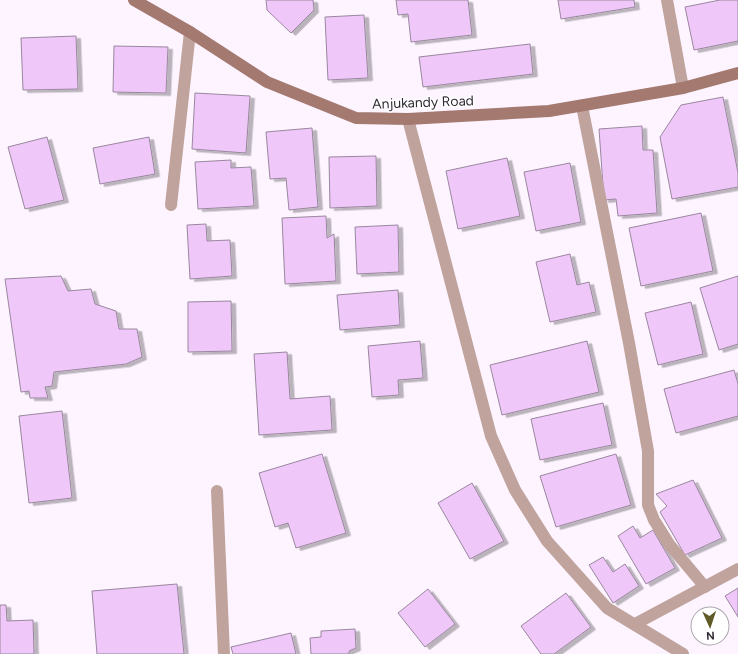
<svg xmlns="http://www.w3.org/2000/svg" width="738" height="654" font-family="Figtree,sans-serif">
	<defs>
		<filter id="shadow"><feDropShadow dx="4.5" dy="2.5" stdDeviation="0" flood-color="#0004"/></filter>
	</defs>
	<rect width="100%" height="100%" fill="#fdf4ff"/>
	<g fill="#f0c7f9" stroke="#99879e" filter="url(#shadow)">
		<path d="M 266,0 L 313,0 L 314,10 L 291,33 L 267,10 Z"/>
		<path d="M 396,0 L 468,0 L 472,35 L 411,42 L 408,14 L 398,15 Z"/>
		<path d="M 558,0 L 634,0 L 635,7 L 561,19 Z"/>
		<path d="M 720,0 L 738,0 L 738,41 L 694,50 L 685,7 Z"/>
		<path d="M 364,15 L 368,78 L 328,80 L 325,17 Z"/>
		<path d="M 76,36 L 78,89 L 23,90 L 21,38 Z"/>
		<path d="M 530,44 L 533,74 L 423,87 L 419,57 Z"/>
		<path d="M 114,46 L 168,47 L 166,93 L 113,92 Z"/>
		<path d="M 195,93 L 250,96 L 246,153 L 192,149 Z"/>
		<path d="M 723,97 L 738,173 L 738,187 L 672,199 L 660,137 L 681,105 Z"/>
		<path d="M 642,126 L 643,150 L 653,150 L 657,213 L 618,216 L 616,199 L 604,200 L 599,129 Z"/>
		<path d="M 312,128 L 318,207 L 289,210 L 286,178 L 270,179 L 266,132 Z"/>
		<path d="M 47,137 L 64,200 L 25,209 L 8,147 Z"/>
		<path d="M 149,137 L 155,174 L 100,184 L 93,148 Z"/>
		<path d="M 376,156 L 377,206 L 330,208 L 329,157 Z"/>
		<path d="M 507,158 L 520,216 L 458,229 L 446,171 Z"/>
		<path d="M 231,160 L 231,168 L 251,167 L 254,206 L 198,209 L 195,162 Z"/>
		<path d="M 570,163 L 581,222 L 536,231 L 524,172 Z"/>
		<path d="M 701,213 L 713,271 L 641,286 L 629,228 Z"/>
		<path d="M 326,216 L 327,238 L 334,234 L 336,281 L 285,284 L 282,218 Z"/>
		<path d="M 206,224 L 207,241 L 230,240 L 232,276 L 190,279 L 187,225 Z"/>
		<path d="M 398,225 L 399,272 L 357,274 L 355,227 Z"/>
		<path d="M 570,254 L 577,285 L 589,282 L 596,312 L 550,322 L 536,262 Z"/>
		<path d="M 61,276 L 68,291 L 91,289 L 95,304 L 116,311 L 119,329 L 137,329 L 142,357 L 126,364 L 54,372 L 52,386 L 45,387 L 48,398 L 30,398 L 29,391 L 21,392 L 5,279 Z"/>
		<path d="M 738,276 L 738,344 L 719,350 L 700,288 Z"/>
		<path d="M 398,290 L 400,325 L 340,330 L 337,295 Z"/>
		<path d="M 231,301 L 232,351 L 188,352 L 188,302 Z"/>
		<path d="M 691,302 L 703,354 L 658,365 L 645,313 Z"/>
		<path d="M 420,341 L 423,378 L 398,380 L 399,395 L 372,397 L 368,346 Z"/>
		<path d="M 587,341 L 599,392 L 502,415 L 490,365 Z"/>
		<path d="M 287,352 L 290,399 L 330,396 L 332,430 L 259,435 L 254,354 Z"/>
		<path d="M 734,370 L 738,384 L 738,416 L 676,433 L 664,389 Z"/>
		<path d="M 603,403 L 612,445 L 540,460 L 531,419 Z"/>
		<path d="M 62,411 L 72,498 L 29,503 L 19,416 Z"/>
		<path d="M 322,454 L 346,533 L 296,548 L 288,523 L 275,527 L 259,473 Z"/>
		<path d="M 616,454 L 631,505 L 556,527 L 540,476 Z"/>
		<path d="M 693,480 L 722,538 L 685,555 L 660,512 L 667,506 L 656,494 Z"/>
		<path d="M 472,483 L 504,541 L 470,559 L 438,503 Z"/>
		<path d="M 633,526 L 640,538 L 653,530 L 675,568 L 646,584 L 618,536 Z"/>
		<path d="M 603,557 L 613,572 L 625,564 L 639,586 L 613,603 L 589,565 Z"/>
		<path d="M 177,584 L 184,654 L 97,654 L 92,591 Z"/>
		<path d="M 738,588 L 738,617 L 725,596 Z"/>
		<path d="M 428,589 L 455,624 L 425,647 L 398,613 Z"/>
		<path d="M 566,593 L 591,627 L 554,654 L 541,654 L 521,626 Z"/>
		<path d="M 0,605 L 6,605 L 7,621 L 33,620 L 34,654 L 0,654 Z"/>
		<path d="M 355,629 L 356,648 L 349,651 L 349,654 L 311,654 L 310,638 L 321,637 L 321,631 Z"/>
		<path d="M 291,633 L 296,654 L 233,654 L 231,647 Z"/>
	</g>
	<g fill="none" stroke-linecap="round" stroke-linejoin="round">
		<g stroke="#c0a39c" stroke-width="12">
			<path d="M 667,0 L 683,88"/>
			<path d="M 582,106 L 629,343 L 648,451 L 648,505 L 654,520 L 669,544 L 705,587"/>
			<path d="M 408,119 L 491,436 L 515,490 L 547,541 L 607,608 L 683,654"/>
			<path d="M 171,205 L 190,32"/>
			<path d="M 217,491 L 224,654"/>
			<path d="M 635,624 L 738,569"/>
		</g>
		<path stroke="#a37970" stroke-width="12" d="M 134,0 L 190,32 L 267,82 L 356,118 L 408,119 L 549,111 L 683,88 L 738,73"/>
	</g>
	<g text-anchor="middle" stroke-width="3" stroke-linejoin="round" paint-order="stroke">
		<g font-size="14" fill="#302832" stroke="#fff">
			<text transform="translate(423 102) rotate(-2)" y="5">Anjukandy Road</text>
		</g>
	</g>
	<g transform="translate(710 626) rotate(177)"><circle r="19" fill="#ffffff" stroke="#aca9ad"/>
	<path d="M0-3L7 15L0 10L-7 15Z" fill="#605a27"/>
	<text y="-6" font-size="11" font-weight="bold" text-anchor="middle" fill="#302832">N</text>
	</g>
</svg>
